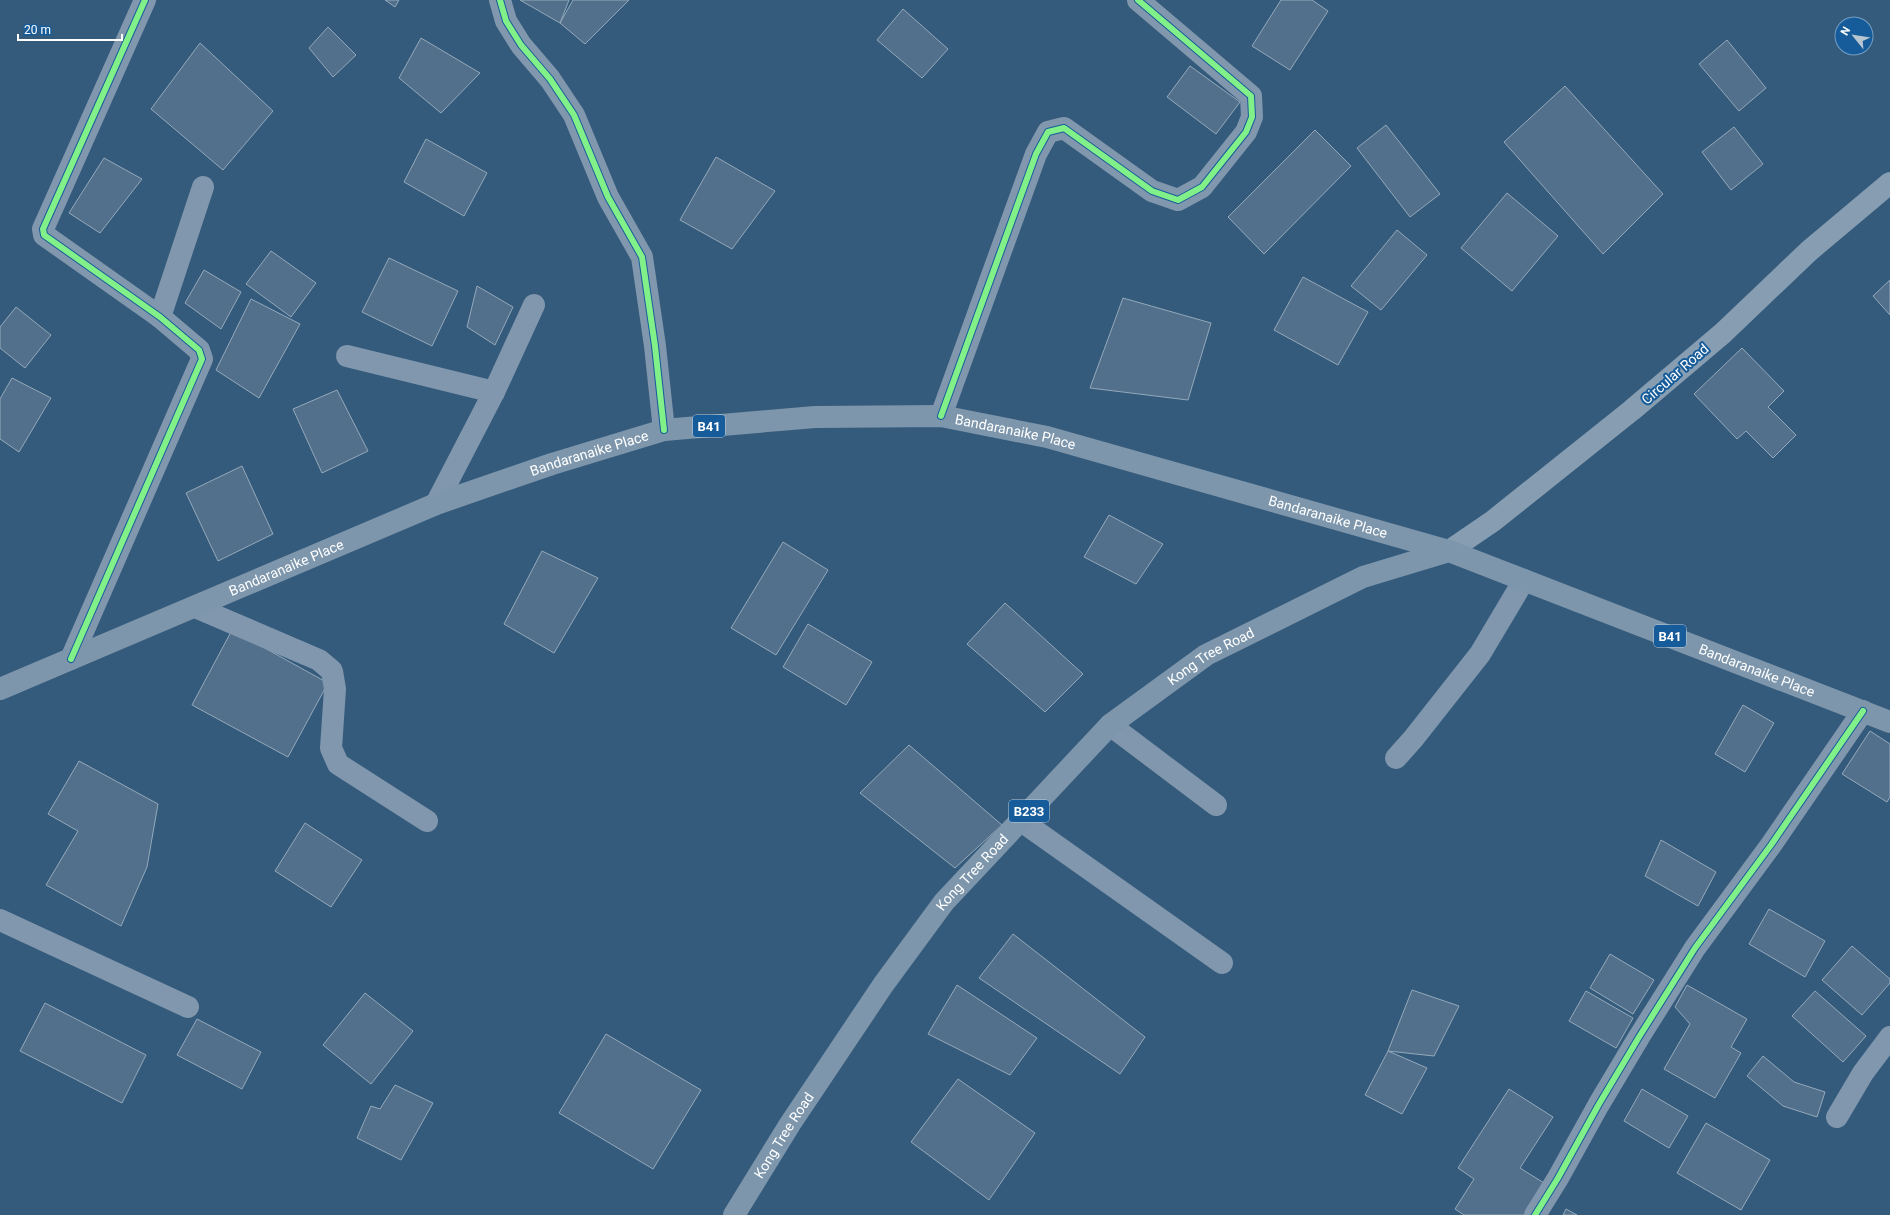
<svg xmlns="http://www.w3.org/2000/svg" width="1890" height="1215" font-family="Roboto,sans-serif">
	<rect width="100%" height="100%" fill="#355b7c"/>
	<g fill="#52708b" stroke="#94a9bb">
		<path d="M 385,0 L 399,0 L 395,7 Z"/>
		<path d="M 520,0 L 569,0 L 560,23 Z"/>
		<path d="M 573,0 L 629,0 L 585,44 L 560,23 Z"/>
		<path d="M 1281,0 L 1312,0 L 1328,11 L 1290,70 L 1252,46 Z"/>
		<path d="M 903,9 L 948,49 L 922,78 L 877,40 Z"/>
		<path d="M 328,27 L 356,55 L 333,77 L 309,48 Z"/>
		<path d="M 421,38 L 480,73 L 441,113 L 399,78 Z"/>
		<path d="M 1727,40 L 1766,88 L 1739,111 L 1699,64 Z"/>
		<path d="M 200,43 L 273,111 L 223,170 L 151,109 Z"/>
		<path d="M 1190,66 L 1240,102 L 1216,134 L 1167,97 Z"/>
		<path d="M 1565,86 L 1663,194 L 1603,254 L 1504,142 Z"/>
		<path d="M 1386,125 L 1440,194 L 1410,217 L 1357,148 Z"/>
		<path d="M 1734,127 L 1763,164 L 1731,190 L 1702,152 Z"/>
		<path d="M 1315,130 L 1351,166 L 1264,254 L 1228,217 Z"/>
		<path d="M 426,139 L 487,173 L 464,216 L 404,182 Z"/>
		<path d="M 716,157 L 775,191 L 732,249 L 680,220 Z"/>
		<path d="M 104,158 L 142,179 L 100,233 L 69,213 Z"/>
		<path d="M 1507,193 L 1558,236 L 1512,291 L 1461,248 Z"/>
		<path d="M 1397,230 L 1427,255 L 1381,310 L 1351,286 Z"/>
		<path d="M 271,251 L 316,283 L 291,317 L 246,284 Z"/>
		<path d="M 389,258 L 458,291 L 432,346 L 362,312 Z"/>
		<path d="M 204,270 L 241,292 L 221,329 L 185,303 Z"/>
		<path d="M 1303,277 L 1368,312 L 1338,365 L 1274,330 Z"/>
		<path d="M 1890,280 L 1890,315 L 1873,296 Z"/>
		<path d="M 477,286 L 513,307 L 495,345 L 467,327 Z"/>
		<path d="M 1123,298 L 1211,323 L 1188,400 L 1090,388 Z"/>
		<path d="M 251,299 L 300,324 L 259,398 L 216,370 Z"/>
		<path d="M 16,307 L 51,335 L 25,368 L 0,348 L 0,327 Z"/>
		<path d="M 1742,348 L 1784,391 L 1768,407 L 1796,435 L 1773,458 L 1746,431 L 1737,439 L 1694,394 Z"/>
		<path d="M 12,378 L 51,398 L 19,452 L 0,439 L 0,399 Z"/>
		<path d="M 337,390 L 368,451 L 322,473 L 293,409 Z"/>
		<path d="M 242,466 L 273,534 L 218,561 L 186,493 Z"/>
		<path d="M 1109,515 L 1163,544 L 1136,584 L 1084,557 Z"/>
		<path d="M 783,542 L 828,570 L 776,655 L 731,628 Z"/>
		<path d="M 542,551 L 598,578 L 554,653 L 504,624 Z"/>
		<path d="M 1005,603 L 1083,674 L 1045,712 L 967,644 Z"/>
		<path d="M 808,624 L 872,662 L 846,705 L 783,667 Z"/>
		<path d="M 232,630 L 328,683 L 288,757 L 192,705 Z"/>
		<path d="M 1743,705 L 1774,723 L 1745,772 L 1715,754 Z"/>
		<path d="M 1870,731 L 1890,744 L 1890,797 L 1887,802 L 1842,774 Z"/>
		<path d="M 909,745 L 1002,825 L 955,868 L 860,793 Z"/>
		<path d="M 79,761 L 158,804 L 147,867 L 121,926 L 46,885 L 78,831 L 48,814 Z"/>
		<path d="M 305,823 L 362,860 L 331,907 L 275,871 Z"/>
		<path d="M 1661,840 L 1716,872 L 1698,906 L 1645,876 Z"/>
		<path d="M 1769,909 L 1825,941 L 1805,977 L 1749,944 Z"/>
		<path d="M 1013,934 L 1145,1037 L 1120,1074 L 979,978 Z"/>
		<path d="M 1852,946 L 1890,979 L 1890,983 L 1862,1015 L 1822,980 Z"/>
		<path d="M 1610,954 L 1654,980 L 1633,1014 L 1590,988 Z"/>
		<path d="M 957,985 L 1037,1038 L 1010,1075 L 928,1034 Z"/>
		<path d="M 1687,985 L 1747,1019 L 1731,1047 L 1741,1053 L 1715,1098 L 1664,1069 L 1690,1024 L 1675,1007 Z"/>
		<path d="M 1412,990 L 1459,1006 L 1434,1056 L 1388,1051 Z"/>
		<path d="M 1586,991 L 1633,1018 L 1616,1048 L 1569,1021 Z"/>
		<path d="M 1815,991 L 1866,1036 L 1843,1062 L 1792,1016 Z"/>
		<path d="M 365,993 L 413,1031 L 371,1084 L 323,1045 Z"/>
		<path d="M 45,1003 L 146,1055 L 122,1103 L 20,1051 Z"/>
		<path d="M 197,1019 L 261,1052 L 242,1089 L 177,1055 Z"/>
		<path d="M 606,1034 L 701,1090 L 653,1169 L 559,1113 Z"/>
		<path d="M 1388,1051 L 1427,1068 L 1402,1114 L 1365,1095 Z"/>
		<path d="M 1763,1056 L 1794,1082 L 1825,1092 L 1817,1117 L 1783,1106 L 1747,1076 Z"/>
		<path d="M 958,1079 L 1035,1133 L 989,1200 L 911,1142 Z"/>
		<path d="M 395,1085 L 433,1103 L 401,1160 L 357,1138 L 371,1106 L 380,1109 Z"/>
		<path d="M 1509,1089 L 1553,1117 L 1520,1168 L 1544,1183 L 1524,1215 L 1464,1215 L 1455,1209 L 1474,1179 L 1458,1168 Z"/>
		<path d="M 1642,1089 L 1688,1116 L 1669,1148 L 1624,1121 Z"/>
		<path d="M 1706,1123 L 1770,1160 L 1741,1210 L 1677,1173 Z"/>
		<path d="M 1566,1209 L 1577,1215 L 1563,1215 Z"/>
	</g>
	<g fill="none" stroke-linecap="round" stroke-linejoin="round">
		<g stroke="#8097ae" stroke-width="22">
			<path d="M 500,0 L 506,21 L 521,45 L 550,79 L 574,115 L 608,197 L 642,257 L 655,346 L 664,430"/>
			<path d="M 160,317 L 203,187"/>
			<path d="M 347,356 L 494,392"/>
			<path d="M 941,416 L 1036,154 L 1048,132 L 1064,128 L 1152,191 L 1178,200 L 1202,187 L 1246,132 L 1252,117 L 1251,96 L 1138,0"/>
			<path d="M 436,504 L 494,392 L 534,305"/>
			<path d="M 195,607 L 319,660 L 332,671 L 335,689 L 331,748 L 338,764 L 427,821"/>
			<path d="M 71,659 L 202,359 L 199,350 L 160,317 L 44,235 L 43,229 L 145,0"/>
			<path d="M 1110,725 L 1216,805"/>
			<path d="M 1396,758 L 1413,739 L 1480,654 L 1524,580"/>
			<path d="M 1020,820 L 1222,963"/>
			<path d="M 0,920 L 188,1007"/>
			<path d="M 1837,1117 L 1863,1073 L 1890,1037"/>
			<path d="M 1535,1215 L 1558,1178 L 1599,1104 L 1639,1037 L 1695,948 L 1771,845 L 1863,711"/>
		</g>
		<path stroke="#879eb2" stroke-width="22" d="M 1449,551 L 1493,521 L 1632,410 L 1723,333 L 1809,251 L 1890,183"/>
		<g stroke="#7d96ac" stroke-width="22">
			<path id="s1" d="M 0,689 L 436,504 L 552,464 L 664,430 L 815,417 L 941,416 L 1047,437 L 1449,551 L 1890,722"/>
			<path id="s2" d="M 734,1215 L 790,1124 L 883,985 L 944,902 L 1110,725 L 1206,655 L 1363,577 L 1449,551"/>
		</g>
		<defs>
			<g id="cycleway">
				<path d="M 500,0 L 506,21 L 521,45 L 550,79 L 574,115 L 608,197 L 642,257 L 655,346 L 664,430"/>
				<path d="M 941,416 L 1036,154 L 1048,132 L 1064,128 L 1152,191 L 1178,200 L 1202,187 L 1246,132 L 1252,117 L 1251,96 L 1138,0"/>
				<path d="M 71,659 L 202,359 L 199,350 L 160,317 L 44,235 L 43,229 L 145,0"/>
				<path d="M 1535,1215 L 1558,1178 L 1599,1104 L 1639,1037 L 1695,948 L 1771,845 L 1863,711"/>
			</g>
		</defs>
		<use href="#cycleway" stroke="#175c9a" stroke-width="8"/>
		<use href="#cycleway" stroke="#82f089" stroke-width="6"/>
	</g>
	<g text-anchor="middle" stroke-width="4" stroke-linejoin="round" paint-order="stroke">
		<g fill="#175c9a" stroke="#b9cee1" stroke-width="1">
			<rect x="693" y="415" width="32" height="22" rx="3"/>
			<rect x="1654" y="625" width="32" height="22" rx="3"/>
			<rect x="1009" y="800" width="40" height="22" rx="3"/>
		</g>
		<g font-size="13" font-weight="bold" fill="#fff">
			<text x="709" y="431">B41</text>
			<text x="1670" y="641">B41</text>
			<text x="1029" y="816">B233</text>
		</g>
		<g font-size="14" fill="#fff" stroke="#175c9a">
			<text transform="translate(1675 374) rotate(-41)" y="5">Circular Road</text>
			<text dy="5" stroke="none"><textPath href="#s1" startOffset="1067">Bandaranaike Place</textPath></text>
			<text dy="5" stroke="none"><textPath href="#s1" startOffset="635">Bandaranaike Place</textPath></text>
			<text dy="5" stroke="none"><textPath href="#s1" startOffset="1391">Bandaranaike Place</textPath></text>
			<text dy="5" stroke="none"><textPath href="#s1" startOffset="311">Bandaranaike Place</textPath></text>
			<text dy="5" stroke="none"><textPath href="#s2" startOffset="742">Kong Tree Road</textPath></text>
			<text dy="5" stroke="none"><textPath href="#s1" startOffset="1847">Bandaranaike Place</textPath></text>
			<text dy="5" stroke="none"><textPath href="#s2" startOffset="418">Kong Tree Road</textPath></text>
			<text dy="5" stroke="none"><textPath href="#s2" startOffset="94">Kong Tree Road</textPath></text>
		</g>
	</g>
	<g transform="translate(1854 36) rotate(300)"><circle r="19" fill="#175c9a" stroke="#749dc2"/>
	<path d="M0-3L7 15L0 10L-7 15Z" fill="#b8c6d1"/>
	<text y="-6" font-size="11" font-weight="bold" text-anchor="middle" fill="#ffffff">N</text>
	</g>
	<path d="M18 34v6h104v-6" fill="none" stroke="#ffffff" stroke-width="2"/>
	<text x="24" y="34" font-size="12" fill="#ffffff" stroke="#175c9a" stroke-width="3" paint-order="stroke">20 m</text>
</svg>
